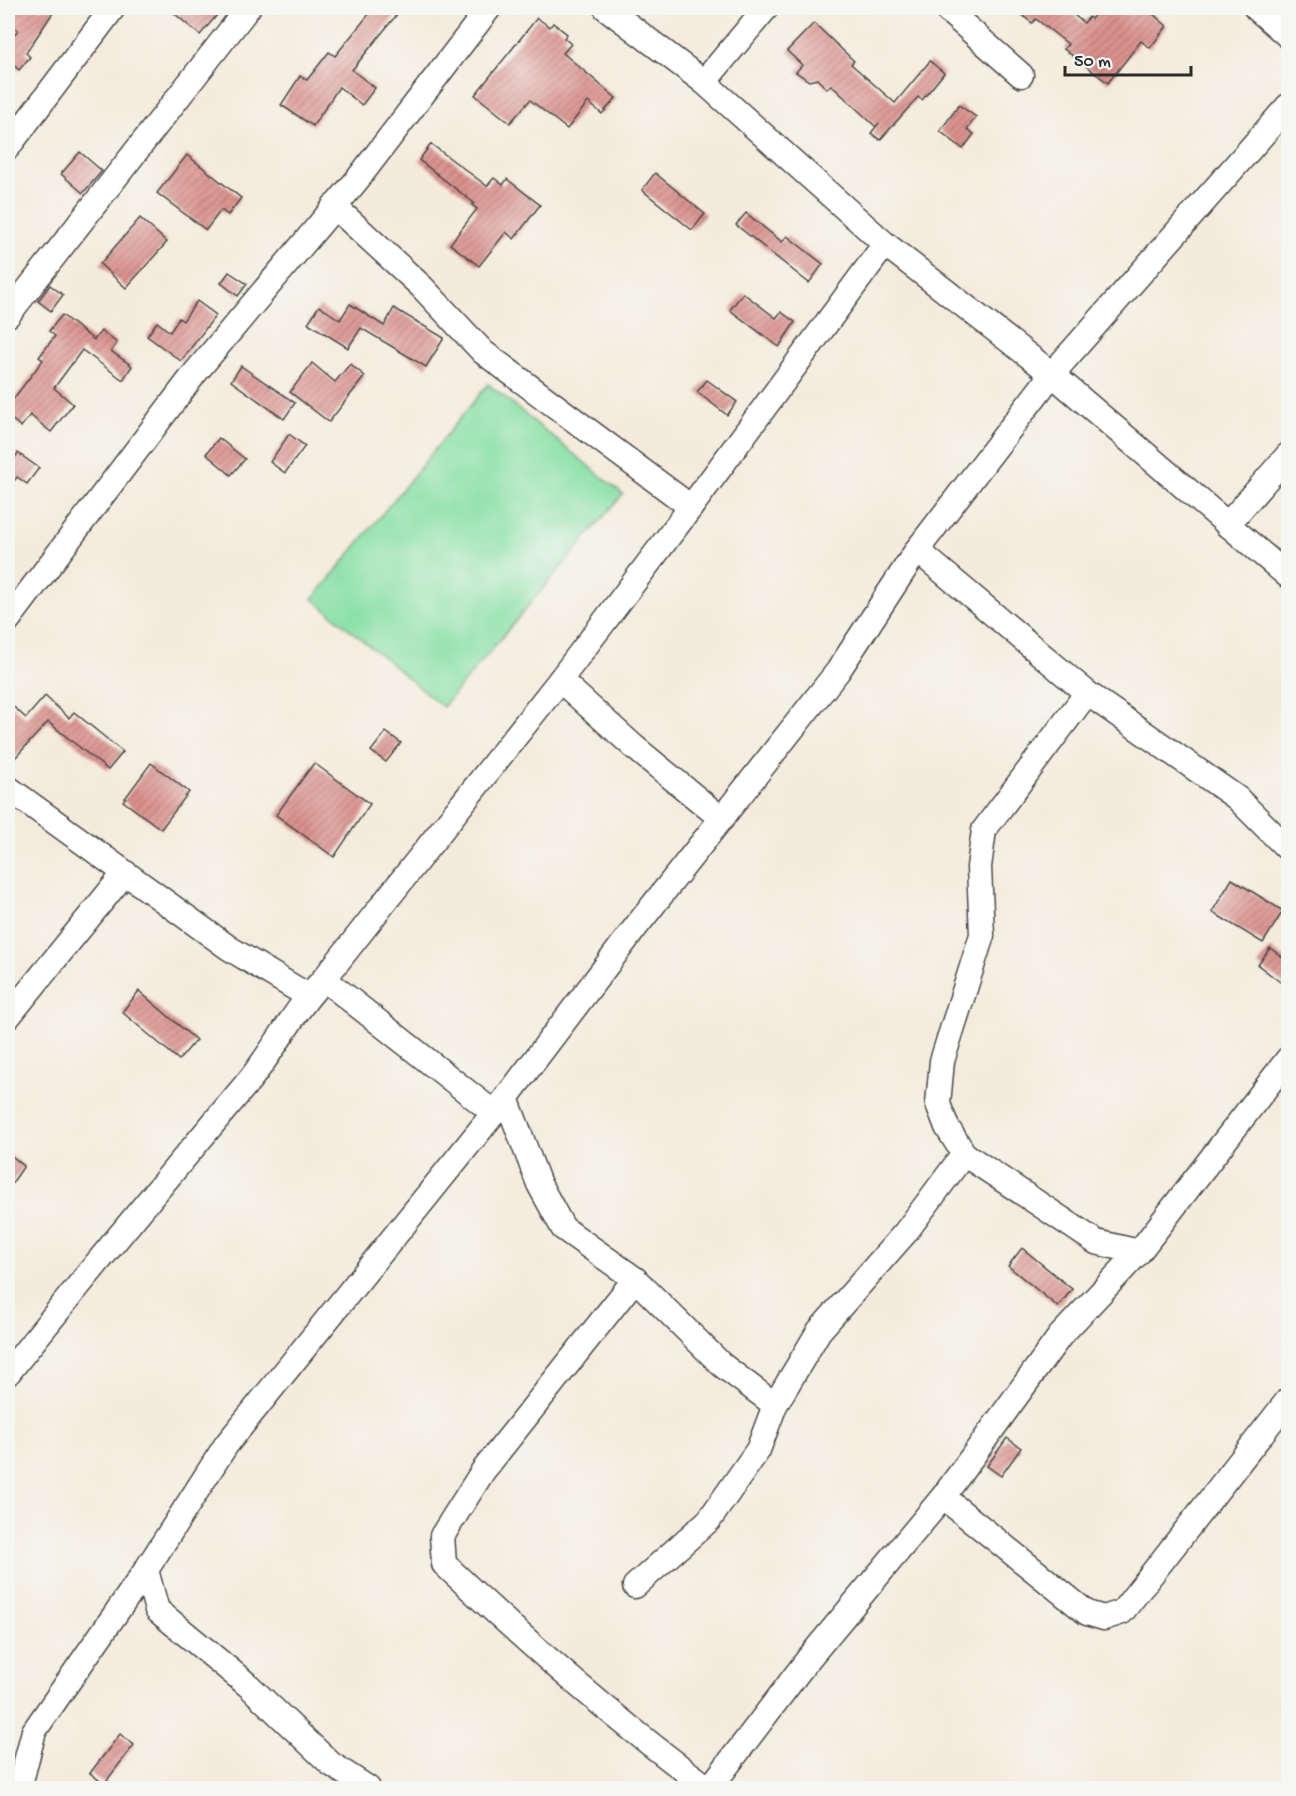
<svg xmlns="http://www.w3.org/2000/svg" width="1296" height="1796" font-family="'Gochi Hand',sans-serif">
	<defs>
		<pattern id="building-hatch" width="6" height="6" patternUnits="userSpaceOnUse" patternTransform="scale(1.5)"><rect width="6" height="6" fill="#db928e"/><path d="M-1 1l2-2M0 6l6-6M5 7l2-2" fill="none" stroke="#b27774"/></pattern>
	</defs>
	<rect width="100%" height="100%" fill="#f6f6f2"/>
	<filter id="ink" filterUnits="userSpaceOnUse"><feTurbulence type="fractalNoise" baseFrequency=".0167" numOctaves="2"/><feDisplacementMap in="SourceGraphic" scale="12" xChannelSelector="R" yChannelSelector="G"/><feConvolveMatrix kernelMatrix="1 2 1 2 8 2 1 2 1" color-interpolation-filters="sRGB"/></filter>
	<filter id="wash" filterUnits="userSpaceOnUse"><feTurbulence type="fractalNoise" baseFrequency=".008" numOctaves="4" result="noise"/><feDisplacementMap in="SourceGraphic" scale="24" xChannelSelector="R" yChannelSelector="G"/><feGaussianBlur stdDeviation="1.35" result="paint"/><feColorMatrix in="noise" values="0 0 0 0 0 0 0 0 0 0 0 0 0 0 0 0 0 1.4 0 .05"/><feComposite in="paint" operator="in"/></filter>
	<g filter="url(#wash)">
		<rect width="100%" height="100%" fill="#f4ebdc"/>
		<path fill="#88e0a5" stroke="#5a8668" stroke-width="1.5" d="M 488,384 L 623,494 L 443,707 L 313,599 Z"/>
		<g id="blocks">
			<g fill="url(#building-hatch)">
				<path d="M 8,8 L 56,8 L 26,53 L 30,57 L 19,70 L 8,60 L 8,42 L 18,30 L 8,23 Z"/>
				<path d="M 168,8 L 223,8 L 200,35 Z"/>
				<path d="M 374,8 L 402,8 L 352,70 L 375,88 L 362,105 L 339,87 L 313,126 L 281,105 L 300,76 L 307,80 L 329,52 L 335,56 Z"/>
				<path d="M 1013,8 L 1065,8 L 1084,23 L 1089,17 L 1091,19 L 1101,8 L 1158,8 L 1153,14 L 1167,26 L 1150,48 L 1141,41 L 1108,83 L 1064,49 L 1068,44 L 1036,19 L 1032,23 Z"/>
				<path d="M 537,18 L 550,27 L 553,23 L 567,34 L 564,38 L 571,44 L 563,53 L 616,98 L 602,114 L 588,102 L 567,129 L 530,100 L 510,123 L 475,95 Z"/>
				<path d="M 814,23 L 854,61 L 851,64 L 895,103 L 930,61 L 944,73 L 922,100 L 918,97 L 880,140 L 871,133 L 879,123 L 876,127 L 831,85 L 827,89 L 817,79 L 809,81 L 796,72 L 802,65 L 787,51 Z"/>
				<path d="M 959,105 L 976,117 L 967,129 L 974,134 L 963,149 L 940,131 Z"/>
				<path d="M 431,144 L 487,186 L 494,178 L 503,185 L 507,179 L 540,205 L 514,239 L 506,232 L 479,266 L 450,244 L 477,209 L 472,205 L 474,203 L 419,160 Z"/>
				<path d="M 80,152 L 102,171 L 83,193 L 61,174 Z"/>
				<path d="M 187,155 L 241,198 L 228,215 L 221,210 L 206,230 L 157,193 Z"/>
				<path d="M 655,173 L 705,214 L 692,230 L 642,190 Z"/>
				<path d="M 746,213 L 782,242 L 787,236 L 823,264 L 809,283 L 736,225 Z"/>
				<path d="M 140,218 L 167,242 L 126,288 L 100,264 Z"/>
				<path d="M 229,272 L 247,284 L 238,296 L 221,283 Z"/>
				<path d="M 50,285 L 63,295 L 51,311 L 38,301 Z"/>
				<path d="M 743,293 L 776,318 L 781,312 L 795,322 L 779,347 L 730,310 Z"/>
				<path d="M 197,301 L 216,315 L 181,361 L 147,336 L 157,322 L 170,332 L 179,318 L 183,321 Z"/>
				<path d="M 350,304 L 384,326 L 394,308 L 444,338 L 426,367 L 361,328 L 348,348 L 308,323 L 319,306 L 340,320 Z"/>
				<path d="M 62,315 L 94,340 L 101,331 L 117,343 L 111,351 L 132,366 L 123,380 L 82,350 L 54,388 L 73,404 L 51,432 L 30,415 L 21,427 L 8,416 L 8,406 L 43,360 L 39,357 L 55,336 L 49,331 Z"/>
				<path d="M 312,363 L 335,382 L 350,364 L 365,376 L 329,422 L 290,392 Z"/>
				<path d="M 241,366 L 295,403 L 284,419 L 231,381 Z"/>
				<path d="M 707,380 L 737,402 L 727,415 L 697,392 Z"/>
				<path d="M 289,434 L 305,446 L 285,473 L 270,462 Z"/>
				<path d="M 219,438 L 245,459 L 231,475 L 206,454 Z"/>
				<path d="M 18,453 L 39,468 L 27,484 L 17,477 L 8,489 L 8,467 Z"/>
				<path d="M 45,696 L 69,718 L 74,712 L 123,752 L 108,770 L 48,722 L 15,758 L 8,751 L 8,702 L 26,718 Z"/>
				<path d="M 386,732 L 401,743 L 386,762 L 371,751 Z"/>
				<path d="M 151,763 L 189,792 L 161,829 L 123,801 Z"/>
				<path d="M 314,763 L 370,804 L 334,857 L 276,815 Z"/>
				<path d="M 1232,879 L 1283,911 L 1263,943 L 1212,912 Z"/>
				<path d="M 1270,948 L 1288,961 L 1288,988 L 1258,965 Z"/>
				<path d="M 139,991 L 196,1040 L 179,1060 L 122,1012 Z"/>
				<path d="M 8,1153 L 24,1166 L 8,1189 Z"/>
				<path d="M 1022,1248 L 1072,1289 L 1058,1307 L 1008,1266 Z"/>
				<path d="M 1007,1438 L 1021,1448 L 1001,1476 L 987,1466 Z"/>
				<path d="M 120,1734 L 134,1745 L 104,1784 L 90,1773 Z"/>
			</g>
		</g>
	</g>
	<g filter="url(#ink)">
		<use href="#blocks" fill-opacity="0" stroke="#494846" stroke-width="1.5"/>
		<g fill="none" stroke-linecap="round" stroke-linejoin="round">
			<defs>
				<g id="minor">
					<path d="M 945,8 L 1021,75"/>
					<path d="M 1256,8 L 1288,36"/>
					<path d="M 704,82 L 766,8"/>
					<path d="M 8,147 L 113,8"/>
					<path d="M 334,206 L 422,287 L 483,352 L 691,507"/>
					<path d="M 885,244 L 1052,374 L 1288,576"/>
					<path d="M 8,315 L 248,8"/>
					<path d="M 1227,525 L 1288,455"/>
					<path d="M 917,550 L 1087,693 L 1237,798 L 1288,849"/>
					<path d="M 8,620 L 195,373 L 357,180 L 489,8"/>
					<path d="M 560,680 L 633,746 L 722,819"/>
					<path d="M 1087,693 L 984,830 L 979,867 L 982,935 L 942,1061 L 938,1104 L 947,1127 L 964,1154 L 1096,1242 L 1139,1252"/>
					<path d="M 8,788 L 229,948 L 308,996"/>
					<path d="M 324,979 L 494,1113"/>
					<path d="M 8,1017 L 124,874"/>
					<path d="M 506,1098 L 539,1184 L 563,1228 L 635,1279 L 722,1365 L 775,1405"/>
					<path d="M 635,1279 L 483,1471 L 442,1536 L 444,1564 C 528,1644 616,1720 708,1788"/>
					<path d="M 8,1373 C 86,1275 167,1178 248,1082 C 275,1049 294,1010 324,979 L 560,680 L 691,507 L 885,244 L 704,82 L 606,8"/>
					<path d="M 943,1497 L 1087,1613 L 1104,1618 L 1122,1612 L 1288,1400"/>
					<path d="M 146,1570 L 157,1610 L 249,1686 L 331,1764 L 368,1788"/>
					<path d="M 635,1586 L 709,1520 L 758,1450 L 775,1405 L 819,1331 L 905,1233 L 964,1154"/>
					<path d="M 17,1788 L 21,1781 L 34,1731 L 146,1570 L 226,1445 L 506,1098 L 635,928 L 838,671 L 917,550 L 1052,374 L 1288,106"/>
					<path d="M 710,1788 L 809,1658 L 943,1497 L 1060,1336 L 1139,1252 L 1288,1059"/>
				</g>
			</defs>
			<use href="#minor" stroke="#494846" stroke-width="27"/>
			<use href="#minor" stroke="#fff" stroke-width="24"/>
		</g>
	</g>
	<rect width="1296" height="1796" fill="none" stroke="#f6f6f2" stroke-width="30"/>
	<path d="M1065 66v9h126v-9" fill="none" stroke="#2b2b2b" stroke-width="3"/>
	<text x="1074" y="66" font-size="18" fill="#2b2b2b" stroke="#f6f6f2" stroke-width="4.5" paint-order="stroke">50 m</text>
</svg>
